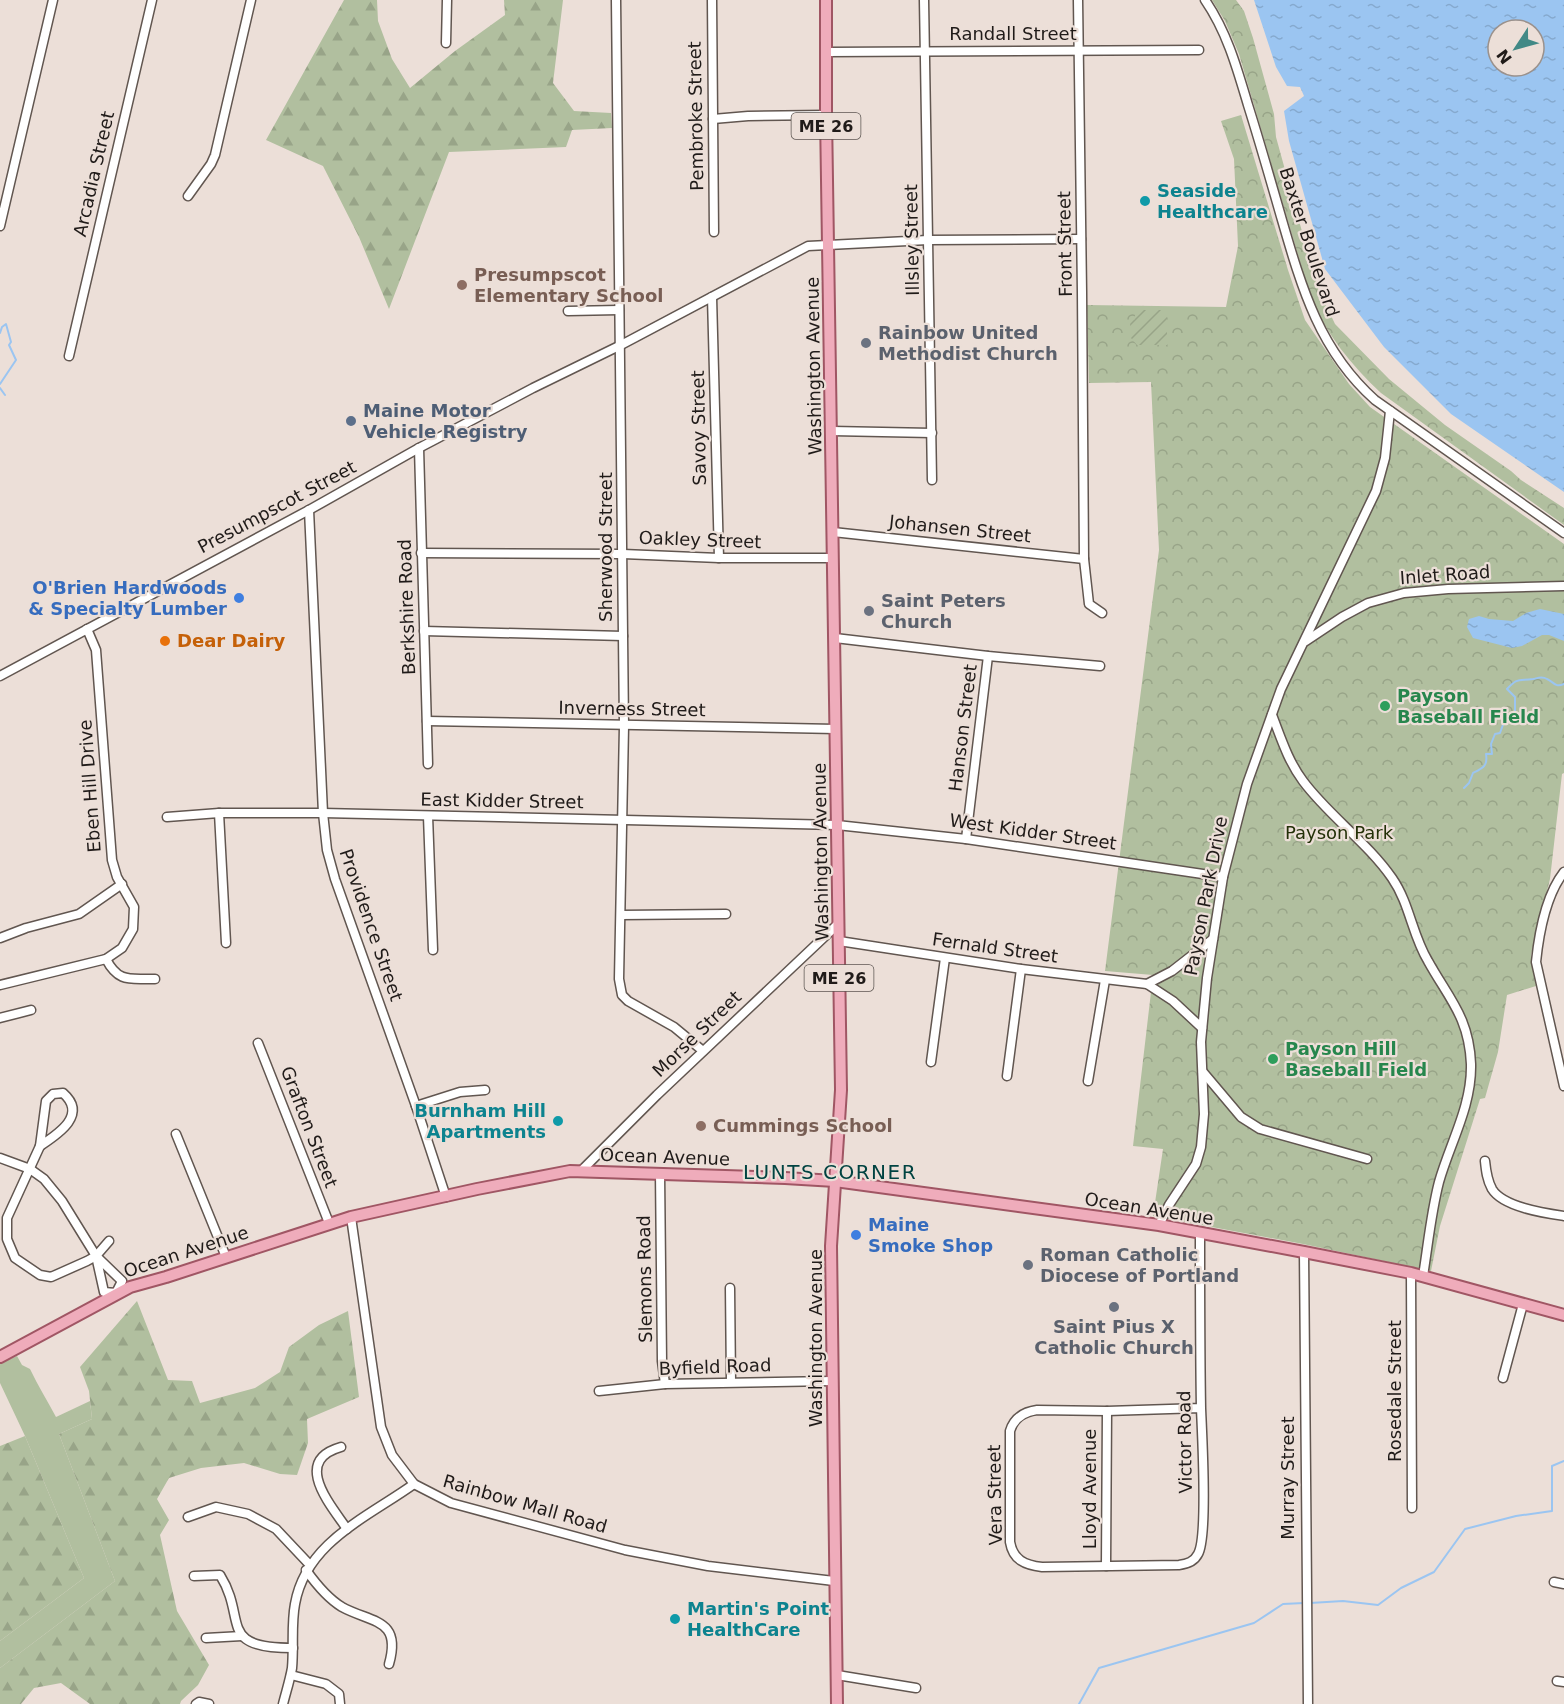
<svg xmlns="http://www.w3.org/2000/svg" width="1564" height="1704" font-family="'DejaVu Sans',sans-serif">
	<defs>
		<pattern id="forest-firs" width="22" height="20" patternUnits="userSpaceOnUse" patternTransform="scale(1.5)"><rect width="22" height="20" fill="#b1bf9f"/><path d="M5 1l3.5 6h-7zM16 11l3.5 6h-7z" fill="#98a488"/></pattern>
		<pattern id="park-crowns" width="20" height="18" patternUnits="userSpaceOnUse" patternTransform="scale(1.5)"><rect width="20" height="18" fill="#b1bf9f"/><path d="M2 6a3 3 0 1 1 6 0M12 15a3 3 0 1 1 6 0" fill="none" stroke="#98a488"/></pattern>
		<pattern id="garden-furrows" width="10" height="10" patternUnits="userSpaceOnUse" patternTransform="scale(1.5)"><rect width="10" height="10" fill="#b1bf9f"/><path d="M-1 1l2-2M0 10L10 0M9 11l2-2" fill="none" stroke="#98a488"/></pattern>
		<pattern id="water-ripples" width="26" height="14" patternUnits="userSpaceOnUse" patternTransform="scale(1.5)"><rect width="26" height="14" fill="#9bc5f1"/><path d="M2 4q2-2 4 0t4 0M15 11q2-2 4 0t4 0" fill="none" stroke="#85a9ce"/></pattern>
	</defs>
	<rect width="100%" height="100%" fill="#ecdfd8"/>
	<path fill="#b1bf9f" d="M 17,1356 L 22,1365 L 30,1369 C 38,1386 47,1400 56,1417 L 90,1401 L 92,1419 L 59,1434 L 115,1581 L 0,1668 L 0,1641 L 84,1578 L 25,1436 L 0,1383 L 0,1364 Z"/>
	<g fill="url(#forest-firs)">
		<path d="M 344,0 L 377,0 L 378,21 L 392,59 L 410,88 L 455,51 L 505,15 L 504,0 L 563,0 L 553,83 L 574,111 L 611,113 L 612,128 L 572,130 L 566,147 L 449,152 L 389,309 L 359,237 L 323,166 L 266,140 Z"/>
		<path d="M 137,1301 L 168,1380 L 192,1381 L 200,1403 L 255,1388 L 280,1372 L 289,1347 L 319,1325 L 348,1311 L 359,1397 L 307,1419 L 308,1443 L 297,1475 L 280,1474 L 244,1463 L 201,1468 L 169,1478 L 157,1499 L 169,1520 L 160,1535 L 177,1611 L 209,1665 L 198,1685 L 181,1701 L 180,1704 L 90,1704 L 61,1683 L 34,1688 L 21,1704 L 0,1704 L 0,1668 L 115,1581 L 59,1434 L 92,1419 L 89,1391 L 80,1367 Z"/>
		<path d="M 25,1436 L 84,1578 L 0,1641 L 0,1446 Z"/>
	</g>
	<g fill="url(#park-crowns)">
		<path d="M 1212,0 L 1236,0 L 1244,11 L 1253,38 L 1274,114 L 1276,137 L 1317,286 L 1335,324 L 1389,379 L 1445,425 L 1511,471 L 1521,480 L 1564,508 L 1564,525 L 1381,393 C 1351,365 1327,335 1310,296 L 1239,54 L 1225,21 Z"/>
		<path d="M 1241,115 L 1288,270 L 1305,320 L 1349,384 L 1370,407 L 1564,544 L 1564,773 L 1562,774 L 1550,879 L 1531,955 L 1536,986 L 1507,995 L 1498,1052 L 1485,1098 L 1480,1099 L 1440,1226 L 1431,1271 L 1303,1244 L 1153,1216 L 1163,1149 L 1133,1146 L 1153,975 L 1105,971 L 1159,550 L 1151,382 L 1089,383 L 1087,305 L 1226,307 L 1238,246 L 1234,159 L 1221,121 Z"/>
	</g>
	<path fill="url(#garden-furrows)" d="M 1135,310 L 1167,310 L 1167,345 L 1137,345 L 1131,338 L 1130,322 L 1135,319 Z"/>
	<g fill="url(#water-ripples)" fill-rule="evenodd">
		<path d="M 1254,0 L 1564,0 L 1564,492 L 1451,414 L 1384,347 L 1325,269 L 1289,141 L 1284,111 L 1304,96 L 1300,87 L 1287,86 L 1276,67 ZM 1498,30 L 1534,30 L 1534,66 L 1498,66 Z"/>
		<path d="M 1540,609 L 1564,614 L 1564,641 L 1549,635 L 1542,635 L 1522,646 L 1512,648 L 1473,638 L 1467,627 L 1469,619 L 1479,616 L 1489,619 L 1513,621 L 1526,613 Z"/>
	</g>
	<g fill="none" stroke-linecap="round" stroke-linejoin="round">
		<g stroke="#9bc5f1" stroke-width="2">
			<path d="M 0,333 L 2,327 L 6,324 L 11,342 L 9,345 L 16,360 L 0,384"/>
			<path d="M 0,388 L 5,395"/>
			<path d="M 1464,788 L 1469,783 L 1473,773 C 1483,768 1488,766 1486,754 L 1492,754 L 1491,744 L 1495,734 L 1500,733 L 1505,719 L 1509,722 L 1515,718 L 1515,697 L 1507,689 C 1518,677 1519,681 1533,679 C 1538,678 1542,676 1547,679 C 1554,682 1555,688 1564,684"/>
			<path d="M 1310,1603 L 1343,1601 L 1378,1605 L 1401,1588 L 1434,1572 L 1465,1529 L 1516,1516 L 1552,1511 L 1552,1466 L 1564,1461"/>
			<path d="M 1079,1704 L 1099,1668 L 1254,1623 L 1283,1604 L 1304,1603"/>
		</g>
		<defs>
			<g id="minor">
				<path d="M 616,0 L 624,726 L 619,979 L 622,995 L 628,1001 L 674,1027 L 703,1051"/>
				<path d="M 712,0 L 714,232"/>
				<path d="M 924,0 L 932,480"/>
				<path d="M 1078,0 L 1082,292 L 1084,559 L 1089,604 L 1102,613"/>
				<path d="M 1205,0 C 1227,32 1237,68 1248,105 C 1260,143 1271,182 1282,220 C 1302,289 1320,351 1375,400 L 1564,533"/>
				<path d="M 446,43 L 447,0"/>
				<path d="M 827,52 L 1199,50"/>
				<path d="M 713,119 L 748,116 L 826,115"/>
				<path d="M 188,196 L 211,164 L 215,155 L 251,0"/>
				<path d="M 0,226 L 53,0"/>
				<path d="M 712,297 L 719,558"/>
				<path d="M 568,311 L 619,310"/>
				<path d="M 69,356 L 152,0"/>
				<path d="M 832,431 L 932,433"/>
				<path d="M 419,448 L 428,764"/>
				<path d="M 309,510 L 323,813 L 327,850 L 335,879 L 416,1106 L 446,1197"/>
				<path d="M 833,532 L 1084,559"/>
				<path d="M 421,553 L 623,554 L 719,558 L 833,558"/>
				<path d="M 424,631 L 623,636"/>
				<path d="M 835,638 L 988,656 L 1100,666"/>
				<path d="M 1306,641 L 1342,617 L 1368,603 L 1404,593 L 1448,589 L 1564,586"/>
				<path d="M 0,676 L 309,510 L 419,448 L 533,388 L 621,345 L 808,246 L 928,240 L 1081,239"/>
				<path d="M 1272,715 C 1281,738 1288,761 1303,781 C 1329,816 1367,842 1392,878 C 1410,904 1412,935 1428,961 C 1449,999 1469,1017 1471,1064 C 1472,1106 1450,1143 1439,1182 C 1431,1213 1428,1245 1423,1276"/>
				<path d="M 427,721 L 836,729"/>
				<path d="M 219,813 L 226,943"/>
				<path d="M 428,816 L 433,950"/>
				<path d="M 167,817 L 219,813 L 323,813 L 837,825 L 966,839 L 1223,877"/>
				<path d="M 966,839 L 988,656"/>
				<path d="M 1564,872 C 1546,895 1539,933 1536,962 L 1564,1086"/>
				<path d="M 621,915 L 726,914"/>
				<path d="M 0,938 L 26,928 L 79,914 L 122,884"/>
				<path d="M 839,941 L 1021,969 L 1147,984 L 1173,1001 L 1202,1028"/>
				<path d="M 106,959 C 119,984 131,978 155,979"/>
				<path d="M 1147,984 L 1172,971 L 1213,939"/>
				<path d="M 0,985 L 106,959 L 122,948 L 133,929 L 134,907 L 117,877 L 112,860 L 96,650 L 87,629"/>
				<path d="M 0,1018 L 31,1010"/>
				<path d="M 258,1043 L 329,1223"/>
				<path d="M 931,1062 L 945,958"/>
				<path d="M 1203,1072 L 1241,1117 L 1260,1129 L 1367,1159"/>
				<path d="M 1007,1076 L 1021,969"/>
				<path d="M 1088,1081 L 1105,980"/>
				<path d="M 63,1093 C 88,1115 58,1134 40,1146 L 46,1101 L 53,1094 Z"/>
				<path d="M 416,1106 L 460,1092 L 485,1090"/>
				<path d="M 176,1134 L 226,1257"/>
				<path d="M 40,1146 L 7,1218 L 7,1239 L 15,1258 L 40,1275 L 51,1277 L 87,1261 L 96,1256 L 109,1241"/>
				<path d="M 0,1158 L 30,1169 L 44,1179 L 62,1201 L 96,1256 L 122,1281 L 116,1293 L 104,1292 L 96,1256"/>
				<path d="M 1485,1161 C 1486,1171 1487,1180 1492,1189 C 1503,1207 1544,1213 1564,1216"/>
				<path d="M 581,1171 L 657,1095 L 838,924"/>
				<path d="M 660,1173 L 662,1361 L 665,1384"/>
				<path d="M 351,1217 L 381,1427 L 392,1455 L 414,1484 L 451,1503 L 625,1550 L 708,1566 L 834,1581"/>
				<path d="M 1159,1225 L 1169,1205 L 1196,1164 L 1201,1147 L 1204,1114 L 1201,1042 L 1207,978 L 1223,877 L 1247,784 L 1281,689 L 1376,491 L 1385,458 L 1390,411"/>
				<path d="M 1200,1233 C 1200,1291 1200,1350 1201,1408 C 1202,1434 1208,1537 1198,1554 C 1194,1562 1187,1564 1179,1565 L 1042,1567 C 1025,1565 1013,1560 1010,1542 L 1010,1431 C 1014,1418 1023,1412 1037,1410 L 1107,1411 L 1201,1408"/>
				<path d="M 1304,1252 L 1308,1704"/>
				<path d="M 1411,1273 L 1412,1508"/>
				<path d="M 730,1288 L 731,1382"/>
				<path d="M 1503,1378 L 1523,1304"/>
				<path d="M 599,1391 L 665,1384 L 832,1381"/>
				<path d="M 341,1447 C 292,1461 330,1504 347,1529"/>
				<path d="M 188,1517 L 216,1507 L 248,1514 L 276,1529 L 309,1564"/>
				<path d="M 1106,1566 L 1107,1411"/>
				<path d="M 306,1570 C 316,1584 327,1598 342,1607 C 371,1623 402,1618 389,1664"/>
				<path d="M 194,1576 L 220,1575 C 248,1620 216,1648 293,1648"/>
				<path d="M 1554,1582 L 1564,1584"/>
				<path d="M 206,1638 L 242,1636"/>
				<path d="M 291,1675 L 326,1684 L 339,1694 L 340,1704"/>
				<path d="M 837,1675 L 916,1688"/>
				<path d="M 1557,1681 L 1564,1682"/>
				<path d="M 196,1704 L 199,1702 L 209,1704"/>
				<path d="M 283,1704 C 286,1692 290,1680 292,1668 C 294,1647 291,1625 295,1604 C 306,1542 368,1517 414,1484"/>
			</g>
			<g id="major">
				<path d="M 826,0 L 826,115 L 841,1090 L 831,1246 L 837,1704"/>
				<path d="M 0,1357 L 130,1287 L 166,1277 L 351,1217 L 477,1189 L 570,1171 L 785,1178 L 835,1181 L 1159,1225 L 1304,1252 L 1411,1273 L 1564,1315"/>
			</g>
		</defs>
		<use href="#minor" stroke="#615650" stroke-width="11"/>
		<use href="#major" stroke="#a05664" stroke-width="14"/>
		<use href="#minor" stroke="#fff" stroke-width="8"/>
		<use href="#major" stroke="#efacbb" stroke-width="10"/>
	</g>
	<g fill="#0f9aa8" stroke="#ecdfd8" stroke-width="2">
		<circle cx="1145" cy="201" r="6"/>
		<circle cx="558" cy="1121" r="6"/>
		<circle cx="675" cy="1619" r="6"/>
	</g>
	<g fill="#8d6e63" stroke="#ecdfd8" stroke-width="2">
		<circle cx="462" cy="285" r="6"/>
		<circle cx="701" cy="1126" r="6"/>
	</g>
	<g fill="#6b7280" stroke="#ecdfd8" stroke-width="2">
		<circle cx="866" cy="343" r="6"/>
		<circle cx="869" cy="611" r="6"/>
		<circle cx="1028" cy="1265" r="6"/>
		<circle cx="1114" cy="1307" r="6"/>
	</g>
	<circle fill="#5c6f8a" stroke="#ecdfd8" stroke-width="2" cx="351" cy="421" r="6"/>
	<g fill="#3f7fe0" stroke="#ecdfd8" stroke-width="2">
		<circle cx="239" cy="598" r="6"/>
		<circle cx="856" cy="1235" r="6"/>
	</g>
	<circle fill="#e8710a" stroke="#ecdfd8" stroke-width="2" cx="165" cy="641" r="6"/>
	<g fill="#2e9e5b" stroke="#ecdfd8" stroke-width="2">
		<circle cx="1385" cy="706" r="6"/>
		<circle cx="1273" cy="1059" r="6"/>
	</g>
	<g text-anchor="middle" stroke-width="4.5" stroke-linejoin="round" paint-order="stroke">
		<g fill="#ecdfd8" stroke="#5d5652" stroke-width="1.5">
			<rect x="791.5" y="113" width="69" height="26" rx="4.5"/>
			<rect x="804.5" y="965" width="69" height="26" rx="4.5"/>
		</g>
		<g font-size="16" font-weight="bold" fill="#201b19">
			<text x="826" y="132">ME 26</text>
			<text x="839" y="984">ME 26</text>
		</g>
		<g font-size="18" fill="#201b19" stroke="#ecdfd8">
			<text x="1013" y="40">Randall Street</text>
			<text transform="translate(696 116) rotate(-91)" y="6">Pembroke Street</text>
			<text transform="translate(94 174) rotate(-77)" y="6">Arcadia Street</text>
			<text transform="translate(912 240) rotate(-91)" y="6">Illsley Street</text>
			<text transform="translate(1309 242) rotate(72)" y="6">Baxter Boulevard</text>
			<text transform="translate(1065 244) rotate(-91)" y="6">Front Street</text>
			<text transform="translate(814 366) rotate(-91)" y="6">Washington Avenue</text>
			<text transform="translate(699 428) rotate(-91)" y="6">Savoy Street</text>
			<text transform="translate(277 507) rotate(-28)" y="6">Presumpscot Street</text>
			<text transform="translate(960 529) rotate(6)" y="6">Johansen Street</text>
			<text transform="translate(700 540) rotate(2)" y="6">Oakley Street</text>
			<text transform="translate(606 547) rotate(-90)" y="6">Sherwood Street</text>
			<text transform="translate(1445 575) rotate(-4)" y="6">Inlet Road</text>
			<text transform="translate(407 607) rotate(-92)" y="6">Berkshire Road</text>
			<text transform="translate(632 709) rotate(1)" y="6">Inverness Street</text>
			<text transform="translate(963 728) rotate(-83)" y="6">Hanson Street</text>
			<text transform="translate(90 786) rotate(-94)" y="6">Eben Hill Drive</text>
			<text transform="translate(502 801) rotate(1)" y="6">East Kidder Street</text>
			<text transform="translate(1033 832) rotate(8)" y="6">West Kidder Street</text>
			<text transform="translate(821 852) rotate(-91)" y="6">Washington Avenue</text>
			<text transform="translate(1206 896) rotate(-79)" y="6">Payson Park Drive</text>
			<text transform="translate(371 925) rotate(71)" y="6">Providence Street</text>
			<text transform="translate(995 948) rotate(8)" y="6">Fernald Street</text>
			<text transform="translate(697 1034) rotate(-44)" y="6">Morse Street</text>
			<text transform="translate(309 1127) rotate(69)" y="6">Grafton Street</text>
			<text transform="translate(665 1157) rotate(2)" y="6">Ocean Avenue</text>
			<text transform="translate(1149 1209) rotate(9)" y="6">Ocean Avenue</text>
			<text transform="translate(186 1252) rotate(-18)" y="6">Ocean Avenue</text>
			<text transform="translate(645 1279) rotate(-91)" y="6">Slemons Road</text>
			<text transform="translate(816 1338) rotate(-90)" y="6">Washington Avenue</text>
			<text transform="translate(715 1367) rotate(-2)" y="6">Byfield Road</text>
			<text transform="translate(1395 1391) rotate(-90)" y="6">Rosedale Street</text>
			<text transform="translate(1185 1442) rotate(-91)" y="6">Victor Road</text>
			<text transform="translate(1288 1478) rotate(-90)" y="6">Murray Street</text>
			<text transform="translate(1090 1489) rotate(-90)" y="6">Lloyd Avenue</text>
			<text transform="translate(995 1495) rotate(-91)" y="6">Vera Street</text>
			<text transform="translate(525 1504) rotate(16)" y="6">Rainbow Mall Road</text>
		</g>
		<g font-size="18" font-weight="bold" fill="#0d838f" stroke="#ecdfd8" text-anchor="start">
			<text x="1157" y="197">Seaside<tspan x="1157" dy="21">Healthcare</tspan></text>
			<text x="546" y="1117" text-anchor="end">Burnham Hill<tspan x="546" dy="21">Apartments</tspan></text>
			<text x="687" y="1615">Martin's Point<tspan x="687" dy="21">HealthCare</tspan></text>
		</g>
		<g font-size="18" font-weight="bold" fill="#785e54" stroke="#ecdfd8" text-anchor="start">
			<text x="474" y="281">Presumpscot<tspan x="474" dy="21">Elementary School</tspan></text>
			<text x="713" y="1132">Cummings School</text>
		</g>
		<g font-size="18" font-weight="bold" fill="#5b616d" stroke="#ecdfd8" text-anchor="start">
			<text x="878" y="339">Rainbow United<tspan x="878" dy="21">Methodist Church</tspan></text>
			<text x="881" y="607">Saint Peters<tspan x="881" dy="21">Church</tspan></text>
			<text x="1040" y="1261">Roman Catholic<tspan x="1040" dy="21">Diocese of Portland</tspan></text>
			<text x="1114" y="1333" text-anchor="middle">Saint Pius X<tspan x="1114" dy="21">Catholic Church</tspan></text>
		</g>
		<g font-size="18" font-weight="bold" fill="#4e5e75" stroke="#ecdfd8" text-anchor="start">
			<text x="363" y="417">Maine Motor<tspan x="363" dy="21">Vehicle Registry</tspan></text>
		</g>
		<g font-size="18" font-weight="bold" fill="#366cbe" stroke="#ecdfd8" text-anchor="end">
			<text x="227" y="594">O'Brien Hardwoods<tspan x="227" dy="21">&amp; Specialty Lumber</tspan></text>
			<text x="868" y="1231" text-anchor="start">Maine<tspan x="868" dy="21">Smoke Shop</tspan></text>
		</g>
		<g font-size="18" font-weight="bold" fill="#c56008" stroke="#ecdfd8" text-anchor="start">
			<text x="177" y="647">Dear Dairy</text>
		</g>
		<g font-size="18" font-weight="bold" fill="#27864d" stroke="#ecdfd8" text-anchor="start">
			<text x="1397" y="702">Payson<tspan x="1397" dy="21">Baseball Field</tspan></text>
			<text x="1285" y="1055">Payson Hill<tspan x="1285" dy="21">Baseball Field</tspan></text>
		</g>
		<g font-size="18" fill="#233008" stroke="#ecdfd8">
			<text x="1339" y="839">Payson Park</text>
		</g>
		<g font-size="20" letter-spacing="1.5" fill="#004341" stroke="#ecdfd8">
			<text x="830" y="1179">LUNTS CORNER</text>
		</g>
	</g>
	<g transform="translate(1516 48) rotate(234)"><circle r="28" fill="#ecdfd8" stroke="#9a918c" stroke-width="1.5"/>
	<path d="M0-4.5L10 22L0 15L-10 22Z" fill="#418986"/>
	<text y="-9" font-size="16" font-weight="bold" text-anchor="middle" fill="#201b19">N</text>
	</g>
</svg>
